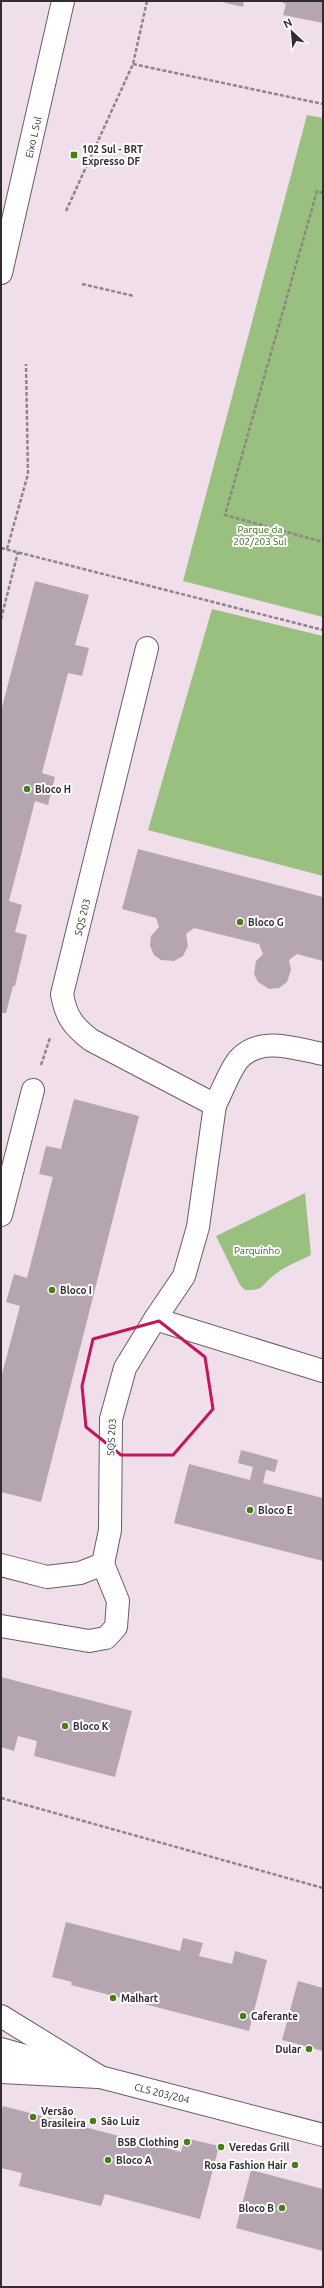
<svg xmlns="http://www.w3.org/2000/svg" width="324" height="2288" font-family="Ubuntu,sans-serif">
	<rect width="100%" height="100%" fill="#f0dfeb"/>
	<g fill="#99c07f">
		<path d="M 307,115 L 323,118 L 323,617 L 183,581 Z"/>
		<path d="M 212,609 L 323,636 L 323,876 L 148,830 Z"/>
		<path d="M 305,1193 L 311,1255 C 299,1261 284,1267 274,1275 C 262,1284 265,1291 245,1290 L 240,1285 L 216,1236 Z"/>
	</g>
	<g fill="#b5a5b1">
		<path d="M 218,1 L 244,1 L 243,7 Z"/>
		<path d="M 279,1 L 323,1 L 323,23 L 283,15 L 286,4 Z"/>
		<path d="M 35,581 L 89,595 L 75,645 L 89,648 L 82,676 L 68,673 L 42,773 L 55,777 L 48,805 L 35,801 L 9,901 L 22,905 L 15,932 L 27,935 L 15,986 L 13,986 L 6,1013 L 1,1013 L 1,711 Z"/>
		<path d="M 138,849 L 323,897 L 323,961 L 297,954 L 289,960 L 291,970 L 287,982 L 279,988 L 269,989 L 258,982 L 254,974 L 256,961 L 263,954 L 259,944 L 194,928 L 186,934 L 188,946 L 183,956 L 174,961 L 161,960 L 154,955 L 150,946 L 151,936 L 159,927 L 156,918 L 122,909 Z"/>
		<path d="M 74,1099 L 139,1116 L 41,1502 L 1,1492 L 1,1378 L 20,1306 L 6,1302 L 14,1274 L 27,1278 L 53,1177 L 39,1174 L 46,1146 L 61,1149 Z"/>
		<path d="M 241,1450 L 278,1460 L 275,1472 L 266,1470 L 263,1483 L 323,1498 L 323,1561 L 174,1523 L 189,1464 L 250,1480 L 253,1467 L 238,1463 Z"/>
		<path d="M 1,1677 L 132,1711 L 115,1777 L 34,1756 L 37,1741 L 18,1736 L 14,1751 L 1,1747 Z"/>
		<path d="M 66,1922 L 180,1951 L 183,1938 L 203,1943 L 199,1956 L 232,1964 L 235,1951 L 267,1960 L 249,2031 L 71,1985 L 72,1982 L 52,1977 Z"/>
		<path d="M 298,1981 L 323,1988 L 323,2051 L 282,2040 Z"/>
		<path d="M 3,2106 L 181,2152 L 185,2138 L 219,2146 L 200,2219 L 105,2194 L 101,2206 L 19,2186 L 22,2173 L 1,2168 L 1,2115 Z"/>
		<path d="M 251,2170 L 323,2189 L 323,2251 L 236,2228 Z"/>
	</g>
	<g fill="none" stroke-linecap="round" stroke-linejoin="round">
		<defs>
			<g id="minor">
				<path d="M 147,648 L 62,994 C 66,1017 73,1026 91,1040 L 215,1105 L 198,1227 L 184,1276 L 155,1319 L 323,1371"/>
				<path d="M 215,1105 C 222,1092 230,1069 239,1059 C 261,1035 296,1049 323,1054"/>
				<path d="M 1,1215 L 33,1090"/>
				<path d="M 1,1565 L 47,1577 L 80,1573 L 103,1564 L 110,1530 L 111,1419 L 125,1368 L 155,1319"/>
				<path d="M 1,1626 L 89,1641 L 106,1638 L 116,1627 L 118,1601 L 103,1564"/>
				<path d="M 1,2049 L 100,2077 L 323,2135"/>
			</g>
			<g id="major">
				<path d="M 1,273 L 63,1"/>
				<path d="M 1,2016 L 100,2077"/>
				<path d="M 1,2072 L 98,2077"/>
			</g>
		</defs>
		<use href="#minor" stroke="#6a5c66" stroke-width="24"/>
		<use href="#major" stroke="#6a5c66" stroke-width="24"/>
		<g stroke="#90848c" stroke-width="2.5" stroke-dasharray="4 2" stroke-linecap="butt">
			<path d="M 133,64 L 323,104"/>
			<path d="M 323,193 L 317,191 L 225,515 L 323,542"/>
			<path d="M 66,211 L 133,64 L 147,1"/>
			<path d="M 82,284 L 134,296"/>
			<path d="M 1,548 L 323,630"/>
			<path d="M 7,549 L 28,474 L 26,364"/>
			<path d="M 1,619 L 18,552"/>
			<path d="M 41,1065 L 50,1038"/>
			<path d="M 1,1798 L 323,1888"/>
		</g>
		<use href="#minor" stroke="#fff" stroke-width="22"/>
		<use href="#major" stroke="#fff" stroke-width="22"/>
	</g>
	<path fill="none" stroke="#c2185b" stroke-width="3" stroke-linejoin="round" d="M 159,1321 L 205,1357 L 213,1409 L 173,1455 L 121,1455 L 86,1427 L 82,1386 L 93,1339 Z"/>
	<g fill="#487e13" stroke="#fff" stroke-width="1.5">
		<rect x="70" y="151" width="8" height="8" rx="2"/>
		<circle cx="27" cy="789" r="4"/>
		<circle cx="240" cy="922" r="4"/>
		<circle cx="52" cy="1290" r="4"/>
		<circle cx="250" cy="1510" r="4"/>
		<circle cx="65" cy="1726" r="4"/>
		<circle cx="113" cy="1998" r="4"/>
		<circle cx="243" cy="2016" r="4"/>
		<circle cx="309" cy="2049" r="4"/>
		<circle cx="33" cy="2117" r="4"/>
		<circle cx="93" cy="2121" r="4"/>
		<circle cx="187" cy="2142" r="4"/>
		<circle cx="221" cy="2147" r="4"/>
		<circle cx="108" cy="2160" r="4"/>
		<circle cx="295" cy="2165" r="4"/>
		<circle cx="282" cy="2208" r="4"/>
	</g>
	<g text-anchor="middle" stroke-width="4" stroke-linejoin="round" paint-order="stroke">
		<g font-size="10" fill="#322c30" stroke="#fff">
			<text transform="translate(33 137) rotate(-77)" y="4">Eixo L Sul</text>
			<text transform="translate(82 917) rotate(-76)" y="4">SQS 203</text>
			<text transform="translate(111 1437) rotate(-87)" y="4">SQS 203</text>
			<text transform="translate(162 2093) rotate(14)" y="4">CLS 203/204</text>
		</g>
		<g font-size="10" font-weight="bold" fill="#322c30" stroke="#fff" text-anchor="start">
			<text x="82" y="153">102 Sul - BRT<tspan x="82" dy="12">Expresso DF</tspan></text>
			<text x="35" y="793">Bloco H</text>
			<text x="248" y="926">Bloco G</text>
			<text x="60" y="1294">Bloco I</text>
			<text x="258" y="1514">Bloco E</text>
			<text x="73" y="1730">Bloco K</text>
			<text x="121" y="2002">Malhart</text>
			<text x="251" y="2020">Caferante</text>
			<text x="301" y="2053" text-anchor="end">Dular</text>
			<text x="41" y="2115">Versão<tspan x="41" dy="12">Brasileira</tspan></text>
			<text x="101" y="2125">São Luiz</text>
			<text x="179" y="2146" text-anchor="end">BSB Clothing</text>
			<text x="229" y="2151">Veredas Grill</text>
			<text x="116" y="2164">Bloco A</text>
			<text x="287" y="2169" text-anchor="end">Rosa Fashion Hair</text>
			<text x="274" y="2212" text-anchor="end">Bloco B</text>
		</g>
		<g font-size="10" fill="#3a6218" stroke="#fff">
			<text x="260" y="533">Parque da<tspan x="260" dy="12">202/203 Sul</tspan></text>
			<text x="257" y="1254">Parquinho</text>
		</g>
	</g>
	<rect width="324" height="2288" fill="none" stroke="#322c30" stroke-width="4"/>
	<g transform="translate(292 32) rotate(334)" stroke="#ffffff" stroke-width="3" paint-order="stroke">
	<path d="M0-3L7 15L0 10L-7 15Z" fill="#322c30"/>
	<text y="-6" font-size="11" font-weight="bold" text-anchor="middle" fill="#322c30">N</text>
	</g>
</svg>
